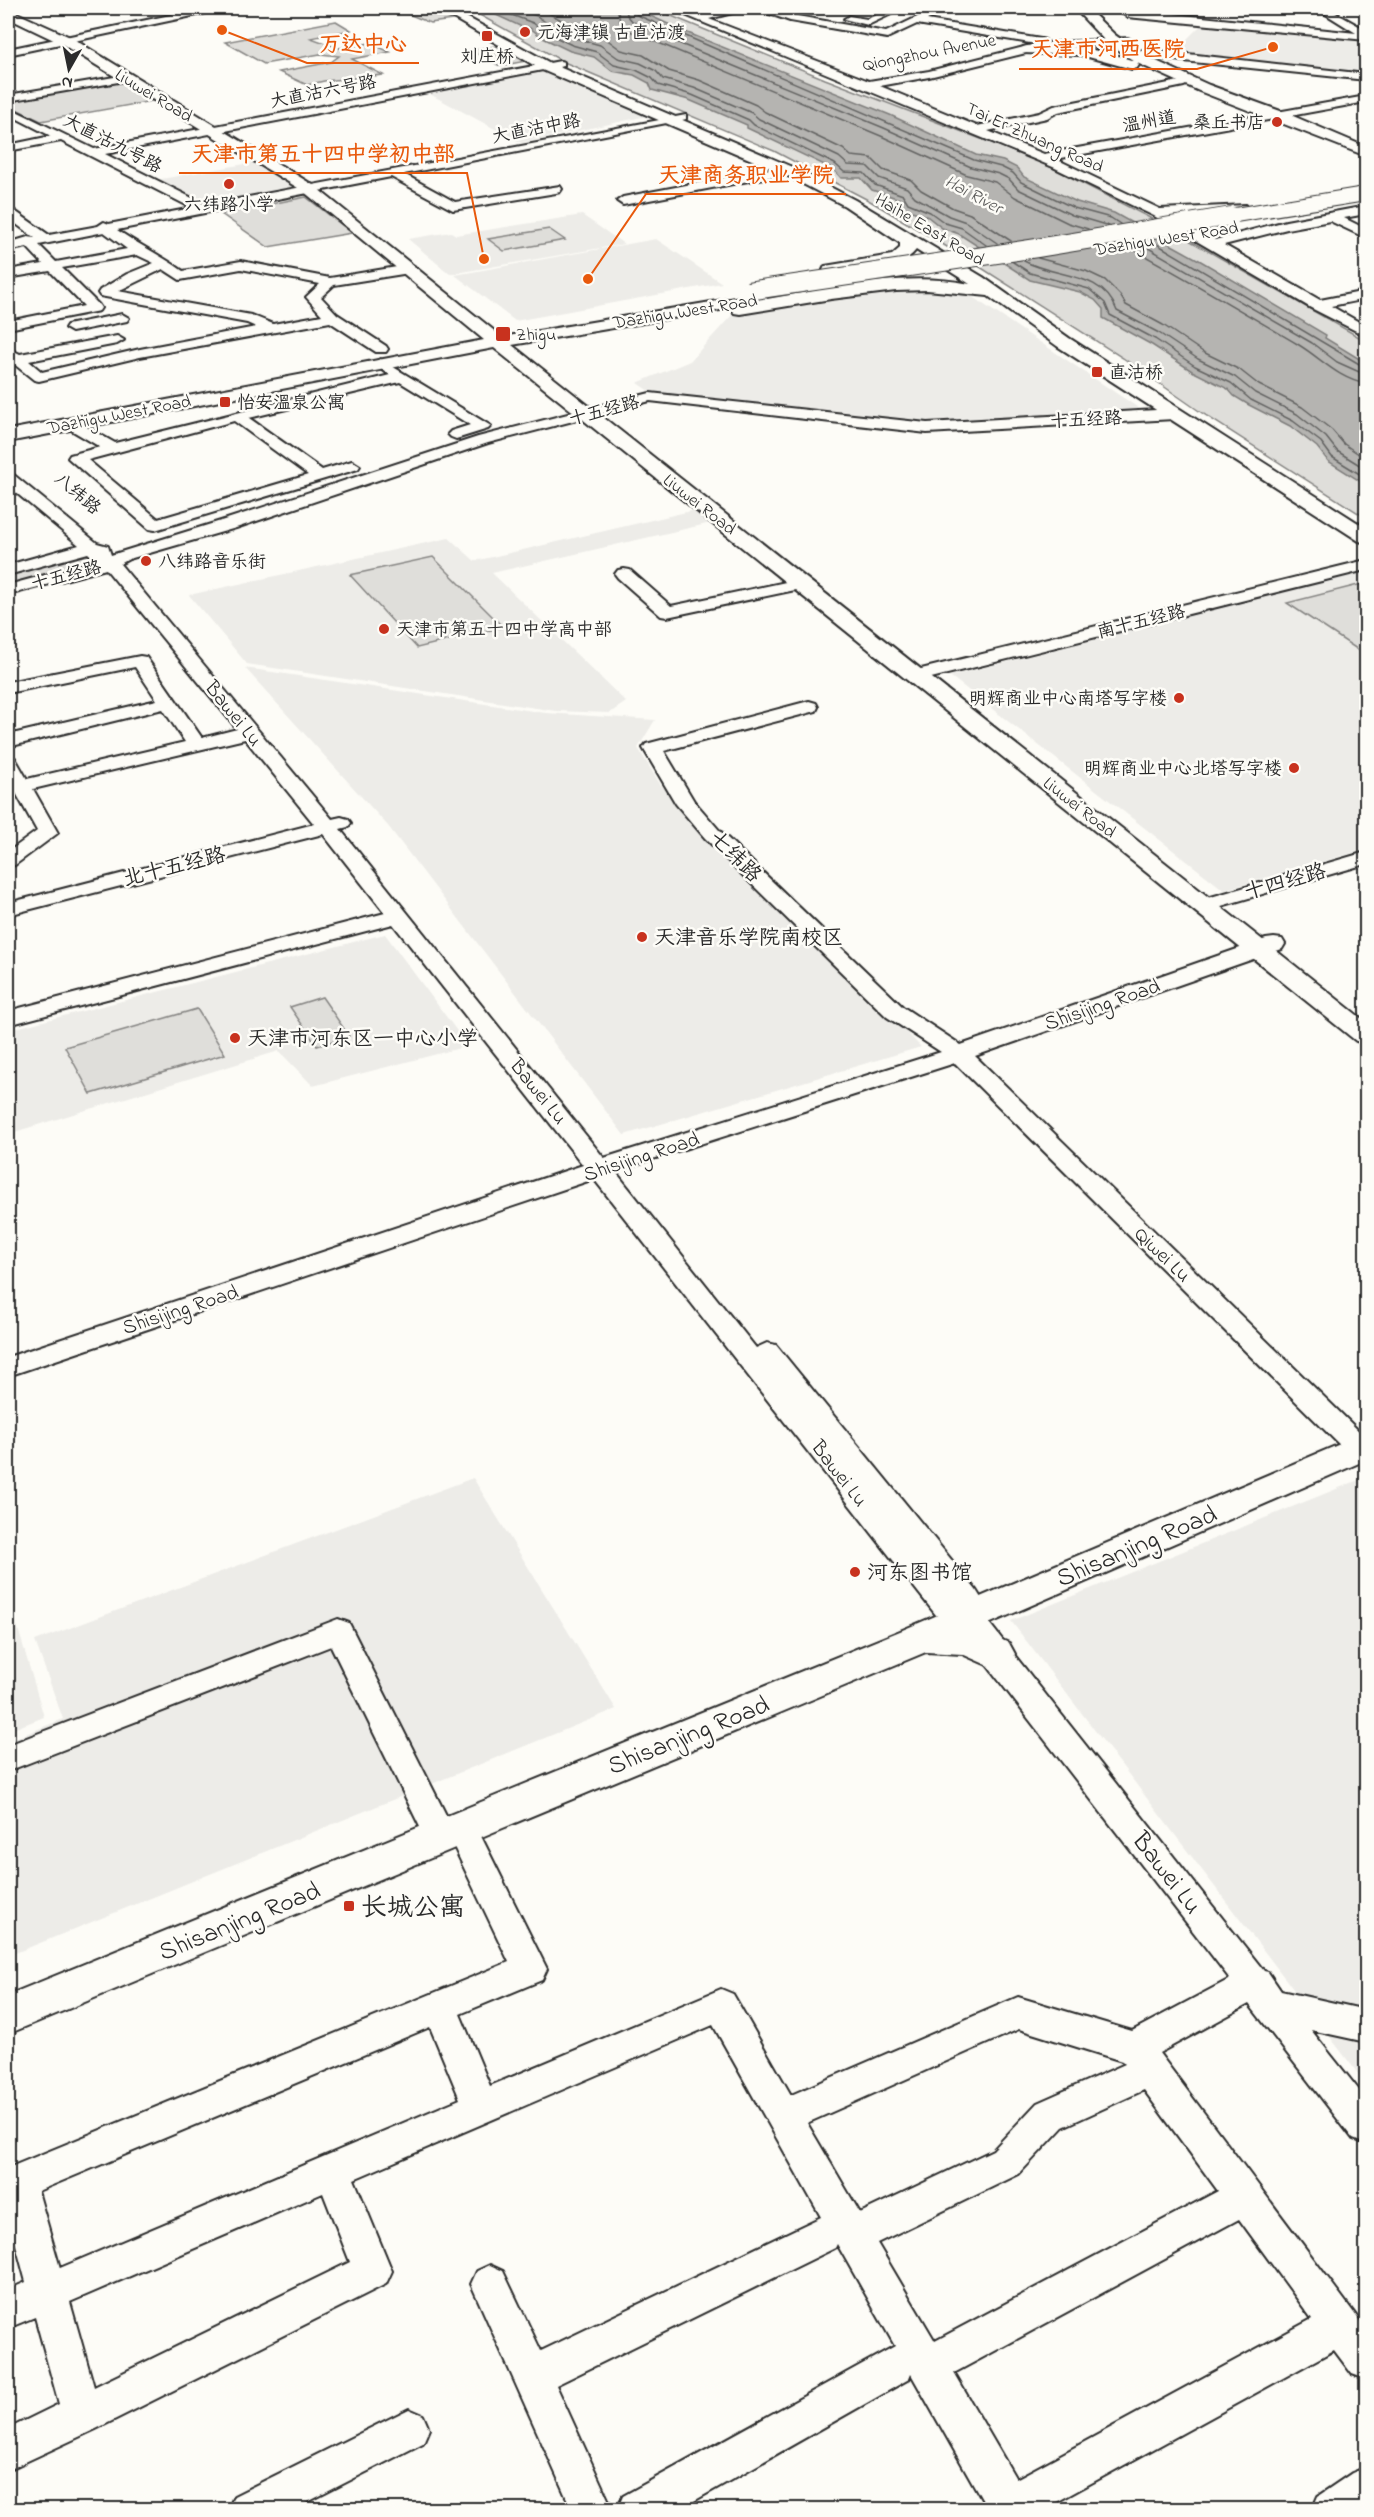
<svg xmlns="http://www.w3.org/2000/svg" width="1374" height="2517" font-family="'Indie Flower','LXGW WenKai TC',sans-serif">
	<rect width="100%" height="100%" fill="#fdfcf7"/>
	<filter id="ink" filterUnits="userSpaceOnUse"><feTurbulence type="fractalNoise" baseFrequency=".0167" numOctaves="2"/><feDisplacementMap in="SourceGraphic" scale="12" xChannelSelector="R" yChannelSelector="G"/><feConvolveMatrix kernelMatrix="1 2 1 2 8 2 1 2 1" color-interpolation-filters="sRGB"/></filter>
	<g filter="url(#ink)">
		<g fill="#edece8">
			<path d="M 1204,22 L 1365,40 L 1366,73 L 1173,53 Z"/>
			<path d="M 545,69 L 647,116 L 521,143 L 426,92 Z"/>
			<path d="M 256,162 L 301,187 L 203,206 L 156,180 Z"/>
			<path d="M 582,215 L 624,244 L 450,274 L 408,239 L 451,232 L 456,235 Z"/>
			<path d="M 656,239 L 722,283 L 515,321 L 455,275 Z"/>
			<path d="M 909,289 L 945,289 L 968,294 L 1143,411 L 925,424 L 649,391 L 637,383 L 690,361 L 732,315 L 850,296 Z"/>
			<path d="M 695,510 L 711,523 L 492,573 L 626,702 L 610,713 L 556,711 L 247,664 L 189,595 L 449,538 L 475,561 Z"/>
			<path d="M 1366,572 L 1366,849 L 1224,890 L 950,676 Z"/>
			<path d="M 245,668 L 546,713 L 655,720 L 638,748 L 660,784 L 921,1047 L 624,1135 L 388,826 Z"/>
			<path d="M 385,934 L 468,1046 L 313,1086 L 279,1051 L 8,1134 L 8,1030 Z"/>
			<path d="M 1366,1477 L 1366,2084 L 1011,1621 Z"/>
			<path d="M 473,1478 L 616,1709 L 8,1956 L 8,1741 L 63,1719 L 35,1641 Z"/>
			<path d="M 8,1594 L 44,1717 L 8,1731 Z"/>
		</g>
		<g fill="#dfdeda" stroke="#858482" stroke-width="1.5">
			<path d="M 394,8 L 428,8 L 452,20 L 430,23 Z"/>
			<path d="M 467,8 L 652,8 L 825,79 L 1041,162 L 1152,219 L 1366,341 L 1366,518 L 1202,413 L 1123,358 L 969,260 L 870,201 L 774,151 L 564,62 Z"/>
			<path d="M 336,21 L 351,30 L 311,38 L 339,48 L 370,43 L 390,52 L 352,59 L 383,75 L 324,81 L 307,85 L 279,72 L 331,62 L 339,56 L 320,54 L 264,64 L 225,42 Z"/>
			<path d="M 498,46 L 526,61 L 500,66 L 469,50 Z"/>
			<path d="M 122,80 L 158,100 L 41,121 L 8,105 L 8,100 Z"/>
			<path d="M 306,197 L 352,233 L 268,247 L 221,214 Z"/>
			<path d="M 549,229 L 565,240 L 504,251 L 488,239 Z"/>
			<path d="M 89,549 L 107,565 L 8,591 L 8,571 Z"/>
			<path d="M 433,557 L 503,627 L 417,648 L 350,575 Z"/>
			<path d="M 1366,583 L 1366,655 L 1287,603 Z"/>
			<path d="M 322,997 L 349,1036 L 317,1046 L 290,1007 Z"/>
			<path d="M 197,1009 L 225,1054 L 91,1094 L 65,1047 Z"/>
		</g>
		<path fill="#b5b4b1" stroke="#7e7d7b" stroke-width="1.5" d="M 481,8 L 633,8 L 688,33 L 890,115 L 976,155 L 1003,161 L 1017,168 L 1024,177 L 1077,202 L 1114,213 L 1199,260 L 1326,335 L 1325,338 L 1366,363 L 1366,485 L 1328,461 L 1317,447 L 1290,426 L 1249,405 L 1234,396 L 1228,389 L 1192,371 L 1152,345 L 1103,318 L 1103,309 L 1095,300 L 1080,292 L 1030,280 L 959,234 L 942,228 L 928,217 L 896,205 L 903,200 L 872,190 L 861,178 L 841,178 L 833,169 L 747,128 L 747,125 L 689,100 L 652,90 L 649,83 L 634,75 L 612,71 L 594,57 L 570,51 L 543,38 L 530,28 L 522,27 Z"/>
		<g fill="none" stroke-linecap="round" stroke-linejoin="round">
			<g stroke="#626261" stroke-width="1.5">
				<path d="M 493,8 L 533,23 L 547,33 L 572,45 L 597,52 L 614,65 L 636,70 L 652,78 L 658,85 L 692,95 L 749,120 L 754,125 L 835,164 L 844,172 L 864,173 L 875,185 L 903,195 L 908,203 L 930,212 L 945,223 L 962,228 L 986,245"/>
				<path d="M 512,8 L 537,16 L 552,27 L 575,38 L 600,45 L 618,58 L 640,63 L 656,71 L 663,79 L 694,88 L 752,113 L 759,119 L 839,157 L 848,165 L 867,166 L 879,178 L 907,188 L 915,197 L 949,216 L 966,222 L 997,243"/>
				<path d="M 539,8 L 578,29 L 605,38 L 621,50 L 643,55 L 669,71 L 699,80 L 756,105 L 765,112 L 843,149 L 851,156 L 871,158 L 883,170 L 911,180 L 921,190 L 953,208 L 970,214 L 1011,241"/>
				<path d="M 617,8 L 620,21 L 630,31 L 881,136 L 967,175 L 995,182 L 1015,197 L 1068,223 L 1088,229"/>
				<path d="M 626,8 L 627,15 L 633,22 L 683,45 L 884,128 L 971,167 L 999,174 L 1009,179 L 1018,189 L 1072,215 L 1109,226"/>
				<path d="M 633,8 L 637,15 L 974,160 L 1001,167 L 1013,173 L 1021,182 L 1074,208 L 1111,218 L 1120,224"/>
				<path d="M 1150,240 L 1366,368"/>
				<path d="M 1138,242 L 1312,343 L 1337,362 L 1366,375"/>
				<path d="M 1123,244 C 1183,276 1241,311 1299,345 C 1322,359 1337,378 1366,384"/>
				<path d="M 1038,258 L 1086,271 L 1105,280 L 1120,295 L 1126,305 L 1163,325 L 1203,352 L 1240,370 L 1259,385 L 1302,407 L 1332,430 L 1344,444 L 1366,459"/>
				<path d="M 1024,261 C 1055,278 1103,271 1117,311 L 1159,333 L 1198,359 L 1235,377 L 1255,393 L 1297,414 L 1326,437 L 1337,451 L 1366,469"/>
				<path d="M 1013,262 L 1030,273 L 1089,289 L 1105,303 L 1110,315 L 1155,339 L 1195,366 L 1231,383 L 1251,400 L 1293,421 L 1321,442 L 1332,457 L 1366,478"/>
			</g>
			<defs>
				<g id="minor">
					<path d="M 204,8 L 221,8 L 216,11 L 8,55 L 8,49 Z"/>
					<path d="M 668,8 C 681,7 690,15 701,15 C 715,15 729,8 745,8 L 744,10 L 709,19 L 869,81 L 929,71 L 1036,44 L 917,24 L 887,38 L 790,21 L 767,13 L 767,9 L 783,8 L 780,11 L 792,15 L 886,32 L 936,8 L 948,8 L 927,20 L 1041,39 L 1045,40 L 1045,43 L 1128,38 L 1133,41 L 1128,44 L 1038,50 L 929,77 L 880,86 L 977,126 L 1039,113 L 1054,106 L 1184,80 L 1190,83 L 1184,86 L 1058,112 L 1047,118 L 988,131 L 1044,154 L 1366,96 L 1366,102 L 1056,159 L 1160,209 L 1246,205 L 1248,208 L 1246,211 L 1242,212 L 1172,216 L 1215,240 L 1286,221 L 1366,206 L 1366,214 L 1344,218 L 1366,229 L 1366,238 L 1330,221 L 1287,229 L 1224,245 L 1320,300 L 1366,291 L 1366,299 L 1331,306 L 1366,326 L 1366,336 L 1311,308 L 1154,216 L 1053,167 Z"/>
					<path d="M 892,8 L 904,8 L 868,25 L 844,19 L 849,16 L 867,19 Z"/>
					<path d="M 1116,8 L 1356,33 L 1316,8 L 1327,8 L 1366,30 L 1366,40 L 1127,17 Z"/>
					<path d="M 1130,50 L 1161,51 L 1366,74 L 1366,80 L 1126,55 L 1126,51 Z"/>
					<path d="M 560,61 L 564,62 L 564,66 L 105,154 L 206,205 L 686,115 L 686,119 L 682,120 L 404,174 L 455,202 L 560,186 L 562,189 L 560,192 L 556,193 L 453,210 L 391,177 L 117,230 C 139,245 162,256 183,271 L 241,261 L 330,278 L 409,265 L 414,266 L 416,269 L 414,272 L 409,273 L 334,285 L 321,297 L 337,314 L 386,346 L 388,349 L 386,352 L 376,352 L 330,322 L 140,357 L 39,381 L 34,380 L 14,364 L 8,365 L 8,348 L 20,354 L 117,336 L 124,340 L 117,344 L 29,361 L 42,372 L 140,349 L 256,327 L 247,323 L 100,296 L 98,293 L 100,290 L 127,274 L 154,263 L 137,255 L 62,268 L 99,305 L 101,308 L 99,311 L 8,329 L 8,321 L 84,306 L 50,271 L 8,278 L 8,270 L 43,264 L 27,247 L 8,251 L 8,243 L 28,237 L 35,238 L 8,218 L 8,208 L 12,209 L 49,235 L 98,226 L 104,222 L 109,224 L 192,208 L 61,141 L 8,151 L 8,145 L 51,136 L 8,114 L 8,107 L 94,149 ZM 104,232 L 127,249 L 56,262 L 39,245 ZM 163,269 L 180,280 L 241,269 L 320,284 L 306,297 L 322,315 L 273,324 L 251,315 L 118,291 Z"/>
					<path d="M 126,75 L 130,76 L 130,80 L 8,101 L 8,95 Z"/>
					<path d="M 787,166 L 791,167 L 791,173 L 623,205 L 617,201 L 623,197 Z"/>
					<path d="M 122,314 L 129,318 L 127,321 L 72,332 L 65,328 L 67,325 Z"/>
					<path d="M 380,359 L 491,426 L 488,429 L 456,439 L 451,437 L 448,434 L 451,431 L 470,425 L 400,382 L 249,418 L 322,470 L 352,461 L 360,466 L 358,469 L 155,530 L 149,529 L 68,458 L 70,455 L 100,447 L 66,427 L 63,424 L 66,421 L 76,421 L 115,443 L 390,375 L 373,363 ZM 234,421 L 308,475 L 158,519 L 88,460 Z"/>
					<path d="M 650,393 L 927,423 L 1174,409 L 1182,414 L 1174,419 L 927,433 L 650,401 L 488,443 L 236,528 L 129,559 L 120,564 L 332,819 L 341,817 L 348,819 L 351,823 L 348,827 L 340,829 L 604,1158 L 941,1052 L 887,1017 L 705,838 L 676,804 L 643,748 L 646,744 L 809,701 L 816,703 L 818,707 L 816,711 L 664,751 L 694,801 L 719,830 L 903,1007 L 961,1045 L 1266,939 L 1274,938 L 1282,939 L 1285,944 L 1282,949 L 975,1056 L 1366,1438 L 1366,1464 L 1356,1461 L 955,1063 L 615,1171 L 756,1348 L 767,1343 L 776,1345 L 976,1590 L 981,1598 L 982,1614 L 1264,1971 L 1268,1972 L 1281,1991 L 1366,2010 L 1366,2042 L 1311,2030 L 1366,2099 L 1366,2144 L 1353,2139 L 1249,2004 L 1159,2053 L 1366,2329 L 1366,2379 L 1352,2374 L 1334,2350 L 1042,2510 L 988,2510 L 911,2374 L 909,2379 L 678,2510 L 617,2510 L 623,2496 L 895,2346 L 837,2244 L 835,2248 L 556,2385 L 613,2510 L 572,2510 L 471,2284 L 477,2271 L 490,2265 L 503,2271 L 541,2351 L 821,2217 L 713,2025 L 354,2179 L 392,2271 L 386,2284 L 96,2429 L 8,2470 L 8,2429 L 59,2404 L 35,2317 L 8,2328 L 8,2290 L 26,2282 L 8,2215 L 8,2168 L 509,1962 L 445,1828 L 450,1818 L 461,1814 L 472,1818 L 547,1969 L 542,1980 L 460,2014 L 490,2086 L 721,1989 L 733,1994 L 791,2095 L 1018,1997 L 1132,2031 L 1230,1979 L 956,1625 L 936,1615 L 594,1179 L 8,1376 L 8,1357 L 583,1165 L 393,924 L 8,1025 L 8,1011 L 385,913 L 323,834 L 8,915 L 8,903 L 314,824 L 245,739 L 33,789 L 58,833 L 15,865 L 8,867 L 8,852 L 37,831 L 16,793 L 8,795 L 8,783 L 10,783 L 8,779 L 8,756 L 15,758 L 27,779 L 185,742 L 163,709 L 8,747 L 8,735 L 157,700 L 135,667 L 8,693 L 8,682 L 140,656 L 146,657 L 202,738 L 237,729 L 106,569 L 8,595 L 8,585 L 97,561 L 88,553 L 8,575 L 8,565 L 79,545 L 8,486 L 8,473 L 14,475 L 97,543 L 108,546 L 111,555 L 224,520 L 478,437 ZM 430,2027 L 460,2099 L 60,2268 L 38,2191 ZM 1019,2029 L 1122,2061 L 1125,2064 L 1037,2103 L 993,2150 L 860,2213 L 807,2123 ZM 1144,2090 L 1218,2191 L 935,2341 L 877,2243 L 1019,2174 L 1063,2127 ZM 323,2193 L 350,2262 L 94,2387 L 70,2302 ZM 1239,2219 L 1312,2319 L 1016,2479 L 954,2373 Z"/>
					<path d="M 1366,560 L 1366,570 L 915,682 L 909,680 L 906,676 L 909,672 Z"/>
					<path d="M 624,569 L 630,570 L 671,606 L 800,579 L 806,580 L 809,584 L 806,588 L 800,589 L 667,617 L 661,616 L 618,578 L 615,574 L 618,570 Z"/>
					<path d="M 1366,852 L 1366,864 L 1204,911 L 1197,909 L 1193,905 L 1197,901 Z"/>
					<path d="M 338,1619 L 349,1623 L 443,1809 L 448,1819 L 443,1829 L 432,1833 L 421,1829 L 331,1646 L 8,1771 L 8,1745 Z"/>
					<path d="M 409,2409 L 423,2415 L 429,2429 L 423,2443 L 292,2510 L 228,2510 L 234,2496 Z"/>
					<path d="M 1366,2467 L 1366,2510 L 1312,2510 L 1318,2496 L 1352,2473 Z"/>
				</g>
				<g id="major">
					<path d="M 436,8 L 450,8 L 552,64 L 792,167 L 855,200 L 983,277 L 1069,338 L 1366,528 L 1366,543 L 1359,541 L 1057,346 L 988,296 L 927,290 L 896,291 L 831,299 L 740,314 L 734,313 L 732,308 L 512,345 L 1366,1022 L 1366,1043 L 1356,1041 L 494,348 L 8,442 L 8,430 L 484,340 L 303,191 L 60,43 L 8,18 L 8,9 L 70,37 L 313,185 L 502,337 L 759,294 L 765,295 L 767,299 C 833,288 904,271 970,284 L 916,250 C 899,272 857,271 831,275 L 825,274 L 823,270 L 825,266 L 892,255 L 900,248 L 900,243 L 845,206 L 782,173 L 542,70 Z"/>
					<path d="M 1074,8 L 1087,8 L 1115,35 L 1143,55 L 1209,85 L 1286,113 L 1366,147 L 1366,156 L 1199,91 L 1137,63 L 1139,65 L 1137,68 L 1132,69 L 1081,55 L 1023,53 L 1021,50 L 1023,47 L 1028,46 C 1065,44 1099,49 1134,61 L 1105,41 Z"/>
					<path d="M 1366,1433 L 1366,1460 L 977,1629 L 1009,1643 L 1015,1654 L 1009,1665 L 996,1669 L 962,1654 L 926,1652 L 8,2034 L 8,1995 L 900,1631 Z"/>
				</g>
			</defs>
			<use href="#minor" stroke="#2b2b2b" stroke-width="4"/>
			<use href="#major" stroke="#2b2b2b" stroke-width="4"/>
			<use href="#minor" fill="#fdfcf7" fill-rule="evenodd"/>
			<use href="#major" fill="#fdfcf7" fill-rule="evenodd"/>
			<defs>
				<path id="major-bridge-far1" d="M 1223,217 L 1365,194"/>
				<path id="major-bridge" d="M 748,291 L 1037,248 L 1232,216"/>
			</defs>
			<use href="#major-bridge-far1" stroke="#2b2b2b" stroke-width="16" stroke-linecap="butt"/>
			<use href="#major-bridge" stroke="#2b2b2b" stroke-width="20" stroke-linecap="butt"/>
			<use href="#major-bridge-far1" stroke="#fdfcf7" stroke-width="14"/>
			<use href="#major-bridge" stroke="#fdfcf7" stroke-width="18"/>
		</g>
	</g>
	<g fill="#c8321e" stroke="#fdfcf7" stroke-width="2">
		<circle cx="525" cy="32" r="6"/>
		<rect x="481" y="30" width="12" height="12" rx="3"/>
		<circle cx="1277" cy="122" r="6"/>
		<circle cx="229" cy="184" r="6"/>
		<rect x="495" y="326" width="16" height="16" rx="3"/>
		<rect x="1091" y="366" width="12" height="12" rx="3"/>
		<rect x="219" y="396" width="12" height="12" rx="3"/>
		<circle cx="146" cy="561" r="6"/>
		<circle cx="384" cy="629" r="6"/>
		<circle cx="1179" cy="698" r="6"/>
		<circle cx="1294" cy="768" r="6"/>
		<circle cx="642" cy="937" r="6"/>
		<circle cx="235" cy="1038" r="6"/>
		<circle cx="855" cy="1572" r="6"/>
		<rect x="343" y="1900" width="12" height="12" rx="3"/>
	</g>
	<g text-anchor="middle" stroke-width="5" stroke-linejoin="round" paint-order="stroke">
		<g font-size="18" fill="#2b2b2b" stroke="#fdfcf7" text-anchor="start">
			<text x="537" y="38">元海津镇 古直沽渡</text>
			<text x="487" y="62" text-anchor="middle">刘庄桥</text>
			<text x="1265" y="128" text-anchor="end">桑丘书店</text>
			<text x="229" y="210" text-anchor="middle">六纬路小学</text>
			<text x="516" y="340">Zhigu</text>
			<text x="1109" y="378">直沽桥</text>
			<text x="237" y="408">怡安温泉公寓</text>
			<text x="158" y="567">八纬路音乐街</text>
			<text x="396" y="635">天津市第五十四中学高中部</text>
			<text x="1167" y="704" text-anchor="end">明辉商业中心南塔写字楼</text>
			<text x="1282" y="774" text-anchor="end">明辉商业中心北塔写字楼</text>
		</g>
		<g font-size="18" fill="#2b2b2b" stroke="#fdfcf7">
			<text transform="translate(929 52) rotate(-11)" y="6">Qiongzhou Avenue</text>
			<text transform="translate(323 91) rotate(-11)" y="6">大直沽六号路</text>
			<text transform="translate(154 95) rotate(31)" y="6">Liuwei Road</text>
			<text transform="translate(1149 121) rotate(-10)" y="6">温州道</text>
			<text transform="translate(536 128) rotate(-11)" y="6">大直沽中路</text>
			<text transform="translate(1035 137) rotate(24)" y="6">Tai Er Zhuang Road</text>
			<text transform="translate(113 143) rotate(27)" y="6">大直沽九号路</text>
			<text transform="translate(930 229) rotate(31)" y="6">Haihe East Road</text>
			<text transform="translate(1166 238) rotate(-9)" y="6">Dazhigu West Road</text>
			<text transform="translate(685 311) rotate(-9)" y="6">Dazhigu West Road</text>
			<text transform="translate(604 410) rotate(-15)" y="6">十五经路</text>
			<text transform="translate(119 414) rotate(-11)" y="6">Dazhigu West Road</text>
			<text transform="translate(1086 419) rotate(-3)" y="6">十五经路</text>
			<text transform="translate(78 493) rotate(40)" y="6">八纬路</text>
			<text transform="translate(700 504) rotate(38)" y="6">Liuwei Road</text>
			<text transform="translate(66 575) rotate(-15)" y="6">十五经路</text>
			<text transform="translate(1141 621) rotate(-14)" y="6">南十五经路</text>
			<text transform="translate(1080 807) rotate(38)" y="6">Liuwei Road</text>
		</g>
		<g font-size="18" font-style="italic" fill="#5b5b5a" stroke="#fdfcf7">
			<text transform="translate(974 194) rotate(28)" y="6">Hai River</text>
		</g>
		<g font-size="21" fill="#2b2b2b" stroke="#fdfcf7">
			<text transform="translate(234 713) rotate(51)" y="7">Bawei Lu</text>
			<text transform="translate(736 856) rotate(45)" y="7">七纬路</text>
			<text transform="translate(174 866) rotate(-14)" y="7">北十五经路</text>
			<text transform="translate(1285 881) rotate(-16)" y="7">十四经路</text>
			<text transform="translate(1102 1004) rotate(-19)" y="7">Shisijing Road</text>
			<text transform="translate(539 1091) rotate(51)" y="7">Bawei Lu</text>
			<text transform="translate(641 1156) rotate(-18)" y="7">Shisijing Road</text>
			<text transform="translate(1163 1254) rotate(44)" y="7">Qiwei Lu</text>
			<text transform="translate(180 1309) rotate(-18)" y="7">Shisijing Road</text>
			<text transform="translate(840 1473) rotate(52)" y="7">Bawei Lu</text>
		</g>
		<g font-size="21" fill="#2b2b2b" stroke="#fdfcf7" text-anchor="start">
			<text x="654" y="944">天津音乐学院南校区</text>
			<text x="247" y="1045">天津市河东区一中心小学</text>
			<text x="867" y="1579">河东图书馆</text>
		</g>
		<g font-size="26" fill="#2b2b2b" stroke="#fdfcf7">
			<text transform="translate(1136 1545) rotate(-23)" y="9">Shisanjing Road</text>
			<text transform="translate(688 1734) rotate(-22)" y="9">Shisanjing Road</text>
			<text transform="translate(1168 1872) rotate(52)" y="9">Bawei Lu</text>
			<text transform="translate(239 1920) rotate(-22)" y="9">Shisanjing Road</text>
		</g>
		<g font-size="26" fill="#2b2b2b" stroke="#fdfcf7" text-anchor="start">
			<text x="361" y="1915">长城公寓</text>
		</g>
	</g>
	<path fill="none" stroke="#e8590c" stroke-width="2" d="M222 30L307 63H419M1273 47L1197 69H1019M484 259L467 173H179M588 279L646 194H846"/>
	<g fill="#e8590c" stroke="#fdfcf7" stroke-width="2">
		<circle cx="222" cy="30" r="6"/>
		<circle cx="1273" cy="47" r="6"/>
		<circle cx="484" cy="259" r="6"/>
		<circle cx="588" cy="279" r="6"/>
	</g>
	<g font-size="22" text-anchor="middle" font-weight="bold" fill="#e8590c" stroke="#fdfcf7" stroke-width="5" stroke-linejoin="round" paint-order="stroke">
		<text x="363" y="51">万达中心</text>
		<text x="1108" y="56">天津市河西医院</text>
		<text x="323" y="161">天津市第五十四中学初中部</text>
		<text x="746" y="182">天津商务职业学院</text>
	</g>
	<rect width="1374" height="2517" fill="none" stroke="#fdfcf7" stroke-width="30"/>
	<rect x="15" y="15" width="1344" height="2487" fill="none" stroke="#2b2b2b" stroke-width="2" filter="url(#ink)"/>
	<g transform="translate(69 69) rotate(189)" stroke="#fdfcf7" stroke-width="4.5" paint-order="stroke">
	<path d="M0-4.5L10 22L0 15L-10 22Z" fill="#2b2b2b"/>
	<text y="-9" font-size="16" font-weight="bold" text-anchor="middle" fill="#2b2b2b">N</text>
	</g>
</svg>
